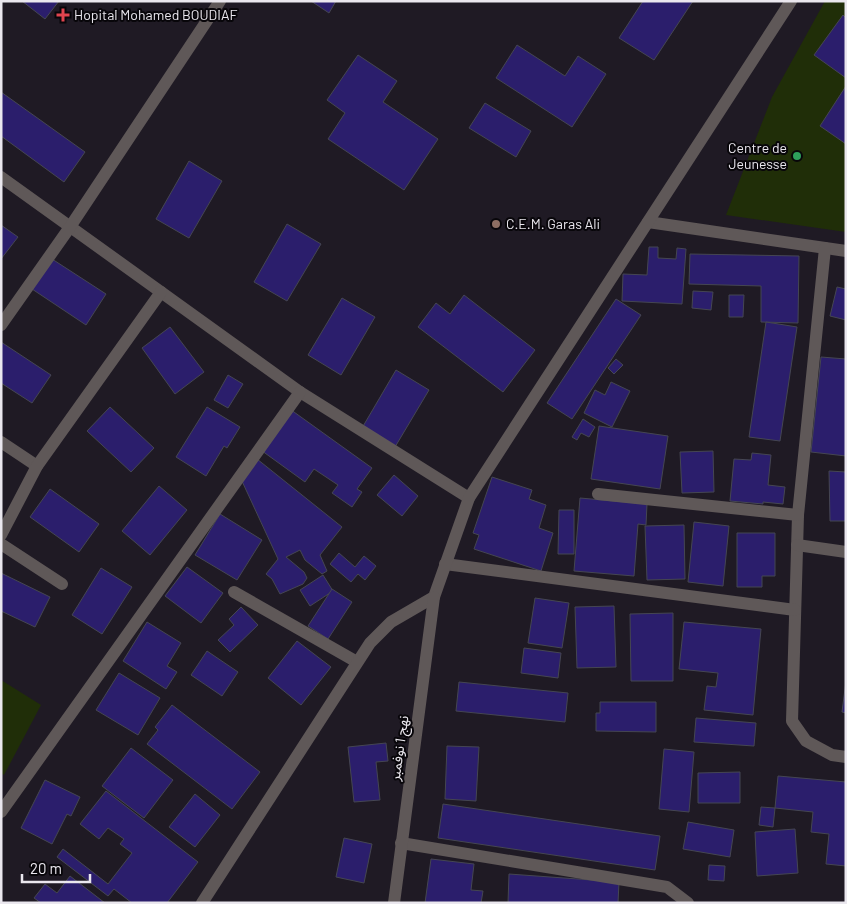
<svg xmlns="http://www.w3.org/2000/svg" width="847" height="904" font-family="Barlow,'Noto Sans Arabic',sans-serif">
	<rect width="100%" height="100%" fill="#1f1a24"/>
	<g fill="#202e08">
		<path d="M 825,1 L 846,1 L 846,232 L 726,215 L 772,97 Z"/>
		<path d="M 1,680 L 41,705 L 4,775 L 1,773 Z"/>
	</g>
	<g fill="#2b1e6c" stroke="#454652">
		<path d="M 22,1 L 59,1 L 45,19 Z"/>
		<path d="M 311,1 L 336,1 L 329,13 Z"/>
		<path d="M 643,1 L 693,1 L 654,60 L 619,38 Z"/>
		<path d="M 843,15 L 846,18 L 846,78 L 814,55 Z"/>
		<path d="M 517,45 L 565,76 L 578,56 L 606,74 L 572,127 L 496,78 Z"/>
		<path d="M 358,55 L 397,81 L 383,102 L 438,139 L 404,190 L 328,139 L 345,113 L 327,100 Z"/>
		<path d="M 846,86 L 846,144 L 820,126 Z"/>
		<path d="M 1,92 L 85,152 L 64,182 L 1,136 Z"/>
		<path d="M 485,103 L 531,131 L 516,157 L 469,128 Z"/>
		<path d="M 189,161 L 222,181 L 189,238 L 156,219 Z"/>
		<path d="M 287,224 L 321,244 L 287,301 L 254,282 Z"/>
		<path d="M 1,225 L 18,237 L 1,259 Z"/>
		<path d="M 649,247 L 658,247 L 658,258 L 676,259 L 677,248 L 686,249 L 682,304 L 622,301 L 623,274 L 647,275 Z"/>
		<path d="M 690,254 L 799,256 L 798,323 L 761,322 L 761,286 L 689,284 Z"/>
		<path d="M 52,259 L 106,294 L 86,325 L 32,289 Z"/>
		<path d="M 837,287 L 846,289 L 846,320 L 830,316 Z"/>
		<path d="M 693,291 L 713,292 L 711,310 L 692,308 Z"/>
		<path d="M 464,295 L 535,350 L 503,392 L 418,327 L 436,303 L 450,314 Z"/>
		<path d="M 729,295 L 744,295 L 743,317 L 729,317 Z"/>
		<path d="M 342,298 L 375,317 L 341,375 L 308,355 Z"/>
		<path d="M 616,299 L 641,315 L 572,419 L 547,403 Z"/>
		<path d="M 766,322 L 797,327 L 780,441 L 749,437 Z"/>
		<path d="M 170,327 L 204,372 L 175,394 L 142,348 Z"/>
		<path d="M 1,342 L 51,375 L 32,403 L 1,383 Z"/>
		<path d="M 821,357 L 846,359 L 846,456 L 811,452 Z"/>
		<path d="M 616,359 L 623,365 L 614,374 L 608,368 Z"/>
		<path d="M 396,370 L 429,390 L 395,447 L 362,428 Z"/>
		<path d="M 228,375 L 243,384 L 228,408 L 214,400 Z"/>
		<path d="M 611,382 L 630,391 L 612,427 L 584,413 L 595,390 L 605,395 Z"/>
		<path d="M 110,407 L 154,448 L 131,472 L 87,431 Z"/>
		<path d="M 207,407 L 240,427 L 227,448 L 224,446 L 206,476 L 176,457 Z"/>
		<path d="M 287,407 L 372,468 L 357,489 L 362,492 L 352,507 L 332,493 L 338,485 L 314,469 L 305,482 L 258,448 Z"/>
		<path d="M 583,419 L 595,427 L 589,437 L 581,433 L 577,440 L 572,437 Z"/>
		<path d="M 599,426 L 668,436 L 660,489 L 591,479 Z"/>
		<path d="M 713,451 L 714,492 L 682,493 L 680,452 Z"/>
		<path d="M 752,453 L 771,455 L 768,485 L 785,487 L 783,504 L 763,502 L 763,504 L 730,501 L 734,459 L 751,460 Z"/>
		<path d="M 257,459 L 342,527 L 320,555 L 327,571 L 322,574 L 305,560 L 300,550 L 286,557 L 304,572 L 307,578 L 303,584 L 280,594 L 272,579 L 266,574 L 278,559 L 241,479 Z"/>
		<path d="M 829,471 L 846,472 L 846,521 L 830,521 Z"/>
		<path d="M 394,475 L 418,496 L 402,516 L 377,495 Z"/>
		<path d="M 492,477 L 532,490 L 529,499 L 546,505 L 539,528 L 553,533 L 541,571 L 474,549 L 479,535 L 473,533 Z"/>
		<path d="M 159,486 L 187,510 L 150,555 L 122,531 Z"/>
		<path d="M 50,489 L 99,524 L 79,552 L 30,517 Z"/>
		<path d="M 580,498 L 647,504 L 646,525 L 638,524 L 634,576 L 574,571 Z"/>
		<path d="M 559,510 L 574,510 L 574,554 L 558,554 Z"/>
		<path d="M 220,514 L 262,540 L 237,580 L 195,555 Z"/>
		<path d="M 694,522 L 729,526 L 723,586 L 688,582 Z"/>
		<path d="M 684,525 L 685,579 L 647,580 L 645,526 Z"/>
		<path d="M 737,533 L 775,533 L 775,576 L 762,576 L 762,587 L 737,587 Z"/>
		<path d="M 339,553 L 355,567 L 364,556 L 376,566 L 365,580 L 358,574 L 351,582 L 330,564 Z"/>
		<path d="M 187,567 L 223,593 L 201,623 L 165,596 Z"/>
		<path d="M 101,568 L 132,587 L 102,634 L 72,615 Z"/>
		<path d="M 1,573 L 50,597 L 35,627 L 1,611 Z"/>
		<path d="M 323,575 L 333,591 L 310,606 L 300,590 Z"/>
		<path d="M 332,589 L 352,602 L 328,639 L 308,626 Z"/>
		<path d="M 535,598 L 569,603 L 562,648 L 528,643 Z"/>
		<path d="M 614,606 L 616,667 L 577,668 L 575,607 Z"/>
		<path d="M 241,607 L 258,625 L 230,652 L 218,640 L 234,625 L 229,619 Z"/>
		<path d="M 673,613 L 673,681 L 631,681 L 630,614 Z"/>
		<path d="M 147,622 L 181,643 L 167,666 L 177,672 L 166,689 L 123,661 Z"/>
		<path d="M 684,622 L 761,629 L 753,715 L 704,710 L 707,686 L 716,687 L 718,673 L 679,669 Z"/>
		<path d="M 297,641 L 331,667 L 301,705 L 268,678 Z"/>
		<path d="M 524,648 L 561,653 L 558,678 L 521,673 Z"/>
		<path d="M 207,651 L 238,672 L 222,696 L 191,675 Z"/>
		<path d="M 119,673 L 160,698 L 138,735 L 96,710 Z"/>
		<path d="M 846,681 L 846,713 L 842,712 Z"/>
		<path d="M 459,682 L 568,693 L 565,722 L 456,711 Z"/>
		<path d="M 600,702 L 656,702 L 656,732 L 596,731 L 596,713 L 600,713 Z"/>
		<path d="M 172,705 L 260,772 L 232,809 L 147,744 L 158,730 L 155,727 Z"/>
		<path d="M 696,718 L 756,723 L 754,746 L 694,742 Z"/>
		<path d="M 386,743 L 388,761 L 376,762 L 380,800 L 354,802 L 348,747 Z"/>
		<path d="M 447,746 L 479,747 L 476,801 L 445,799 Z"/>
		<path d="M 131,748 L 173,780 L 144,818 L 102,786 Z"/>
		<path d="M 664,749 L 694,752 L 689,812 L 659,809 Z"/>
		<path d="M 740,772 L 740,803 L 698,803 L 698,773 Z"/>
		<path d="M 778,776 L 846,782 L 846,866 L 826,864 L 829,834 L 811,832 L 813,812 L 775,808 Z"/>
		<path d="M 45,780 L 80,797 L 71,816 L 67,814 L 52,844 L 21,828 Z"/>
		<path d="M 106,791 L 198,862 L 167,903 L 132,903 L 114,889 L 108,896 L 57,857 L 63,849 L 108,884 L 132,853 L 120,844 L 124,839 L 108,828 L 99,839 L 80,824 Z"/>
		<path d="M 195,794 L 220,815 L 195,847 L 169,827 Z"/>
		<path d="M 443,804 L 660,836 L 655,870 L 438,838 Z"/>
		<path d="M 761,807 L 775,808 L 773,827 L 759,825 Z"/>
		<path d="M 688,822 L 734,830 L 730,857 L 683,849 Z"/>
		<path d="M 795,829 L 798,873 L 757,876 L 755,832 Z"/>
		<path d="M 344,838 L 372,844 L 364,883 L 336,877 Z"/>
		<path d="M 431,859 L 474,864 L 471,890 L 483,891 L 481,903 L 425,903 Z"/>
		<path d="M 709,865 L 725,866 L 724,881 L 708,880 Z"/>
		<path d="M 509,874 L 619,882 L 618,903 L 508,903 Z"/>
		<path d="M 70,876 L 105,903 L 41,903 L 34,898 L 45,884 L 57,893 Z"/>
	</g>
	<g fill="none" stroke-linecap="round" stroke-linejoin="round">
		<g stroke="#5f5858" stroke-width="12">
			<path d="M 1,177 L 300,392 L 469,498"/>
			<path d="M 648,222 L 846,251"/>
			<path d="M 825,248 L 798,515 L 792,721 L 806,741 L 832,755 L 846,757"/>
			<path d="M 1,325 L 70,227 L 220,1"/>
			<path d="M 1,442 L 37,466"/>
			<path d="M 598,494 L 798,515"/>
			<path d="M 1,535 L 37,466 L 161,292"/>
			<path d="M 1,544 L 62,584"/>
			<path d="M 797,545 L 846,552"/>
			<path d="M 445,564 L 795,610"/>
			<path d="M 234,592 L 357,662"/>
			<path d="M 1,812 L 300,392"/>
			<path d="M 401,843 L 667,887 L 688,903"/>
			<path d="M 202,903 L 370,643 L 391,622 L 434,597 L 469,498 L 791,1"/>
			<path d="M 394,903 L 434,597"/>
		</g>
	</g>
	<path fill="#e0444e" stroke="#08060a" stroke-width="2" d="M60.5 7.5h5v5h5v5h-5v5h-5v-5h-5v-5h5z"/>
	<circle fill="#2e9e5b" stroke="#08060a" stroke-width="2" cx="797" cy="156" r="5"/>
	<circle fill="#8d6e63" stroke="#08060a" stroke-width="2" cx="496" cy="224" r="5"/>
	<g text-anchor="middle" stroke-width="4" stroke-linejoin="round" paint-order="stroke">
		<g font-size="14" fill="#eae7ee" stroke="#08060a" text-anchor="start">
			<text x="74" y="20">Hopital Mohamed BOUDIAF</text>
			<text x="787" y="153" text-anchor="end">Centre de<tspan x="787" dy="16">Jeunesse</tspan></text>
			<text x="506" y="229">C.E.M. Garas Ali</text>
		</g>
		<g font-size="14" fill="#eae7ee" stroke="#08060a">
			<text transform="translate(399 748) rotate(-82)" y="5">نهج 1 نوفمبر</text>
		</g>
	</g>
	<rect width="847" height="904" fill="none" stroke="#eae7ee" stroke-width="5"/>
	<path d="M22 874v8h68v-8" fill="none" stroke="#eae7ee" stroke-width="2.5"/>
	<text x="30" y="874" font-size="15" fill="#eae7ee" stroke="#08060a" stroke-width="4" paint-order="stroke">20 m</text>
</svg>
